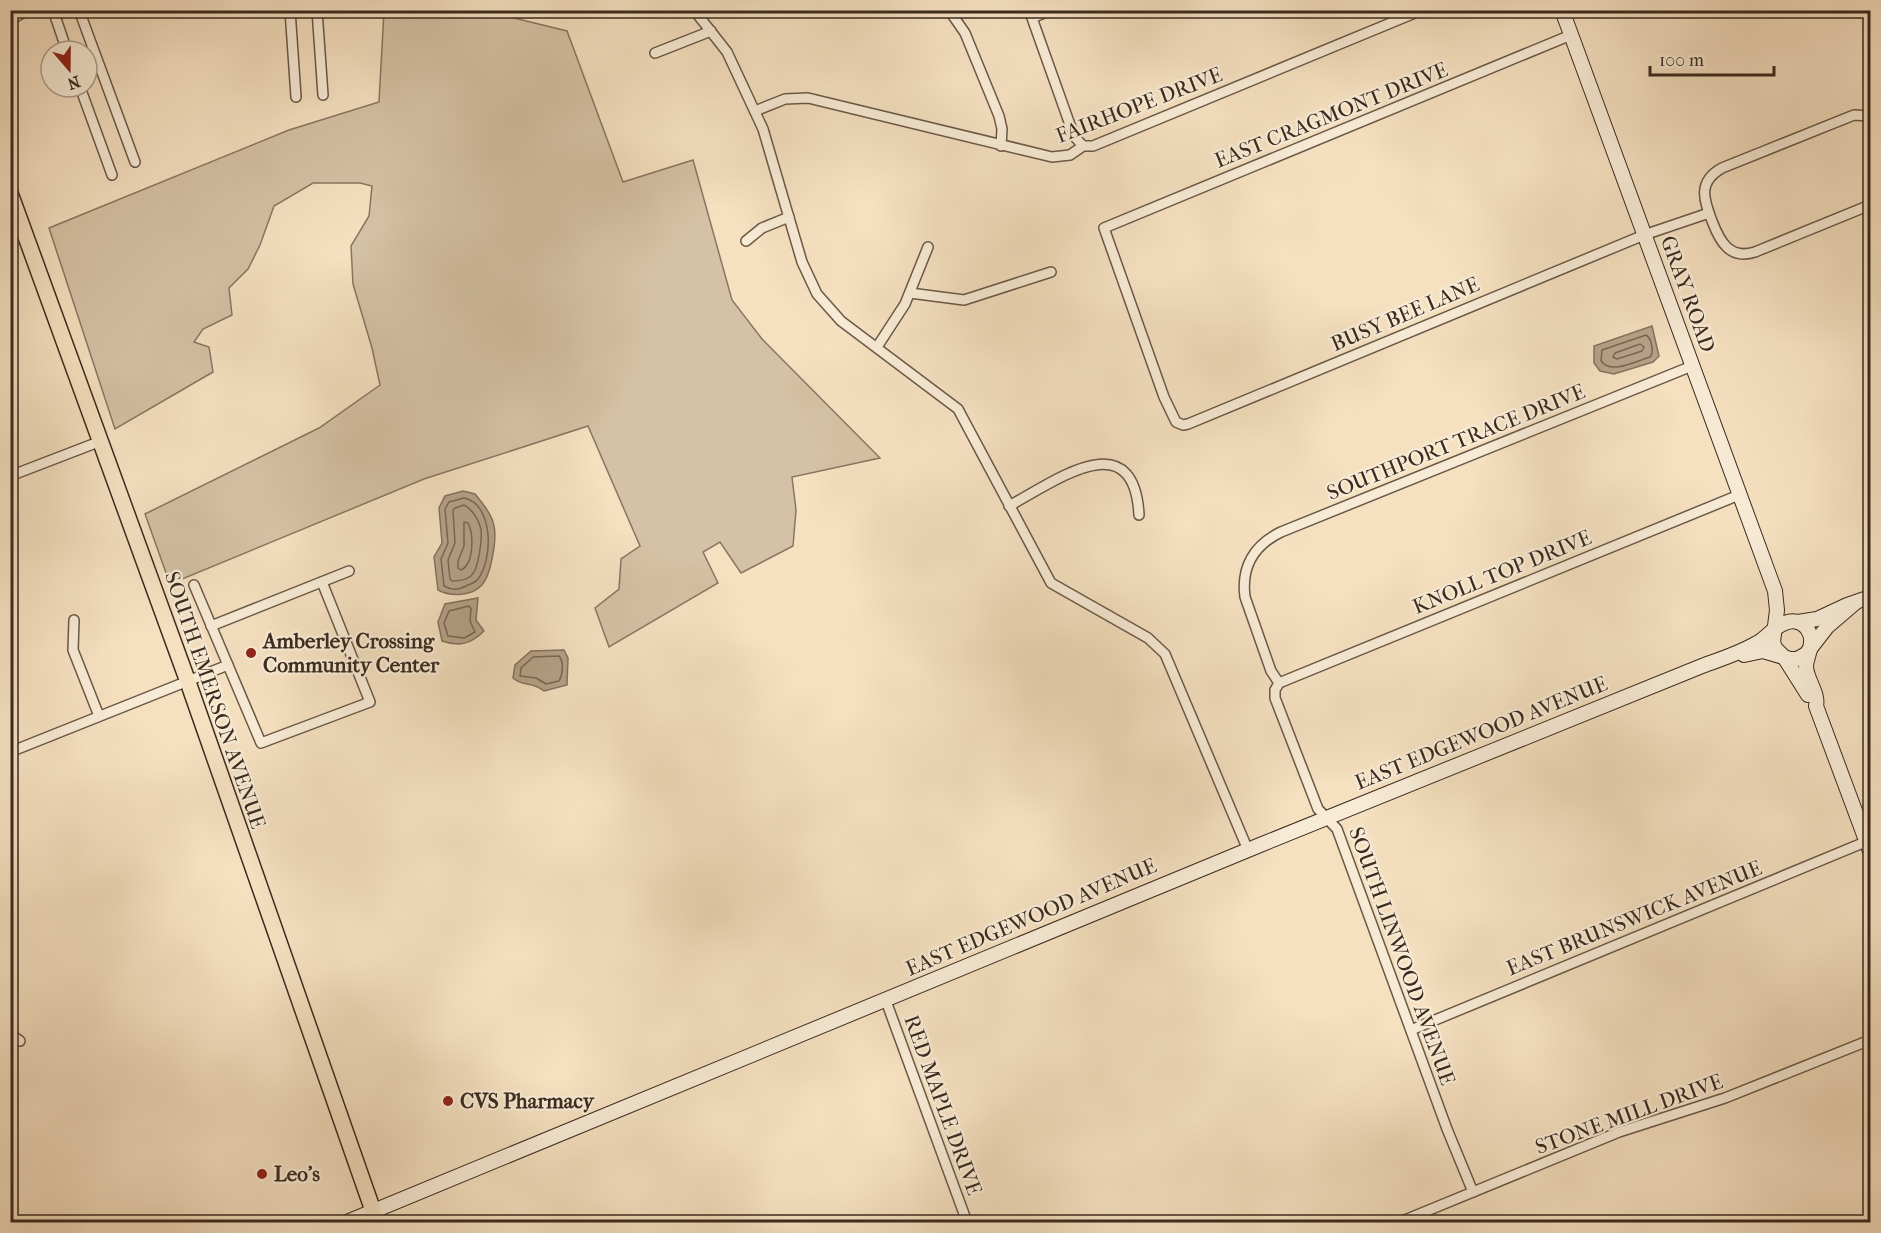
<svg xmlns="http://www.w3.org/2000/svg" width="1881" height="1233" font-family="'IM FELL French Canon',serif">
	<rect width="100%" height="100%" fill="#f5e0c0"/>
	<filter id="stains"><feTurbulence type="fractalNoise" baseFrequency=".00333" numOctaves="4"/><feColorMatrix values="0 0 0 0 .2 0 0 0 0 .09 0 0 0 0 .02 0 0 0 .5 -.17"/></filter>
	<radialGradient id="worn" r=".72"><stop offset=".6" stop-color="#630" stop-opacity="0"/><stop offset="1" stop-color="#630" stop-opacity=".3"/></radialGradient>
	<path fill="#d5c1a5" stroke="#887662" stroke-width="1.5" d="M 384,11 L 499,11 L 502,15 L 567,31 L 623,182 L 693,160 L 732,300 L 762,339 L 880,458 L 792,477 L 796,510 L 793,546 L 741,573 L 720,542 L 703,552 L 718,583 L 609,647 L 595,608 L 619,589 L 621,559 L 640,546 L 588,426 L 424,479 L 170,584 L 145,514 L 319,428 L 380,385 L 372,348 L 353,284 L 351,246 L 369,216 L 372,186 L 360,183 L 313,183 L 274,206 L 260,245 L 248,269 L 229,288 L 232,315 L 203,329 L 194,342 L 209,347 L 213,372 L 115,429 L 49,228 L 289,130 L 379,102 Z"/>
	<g fill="#b6a289" stroke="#85725f" stroke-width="1.5">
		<path d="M 1652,326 L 1659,356 L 1653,362 L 1614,374 L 1600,371 L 1594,363 L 1594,346 Z"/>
		<path d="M 463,491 L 475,494 C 482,503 492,514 494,526 C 497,539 491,575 482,585 C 472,596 451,597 438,590 L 434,557 L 442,543 L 439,508 L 445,496 Z"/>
		<path d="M 478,598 L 476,620 L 484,631 C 471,644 459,647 442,641 L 438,622 L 445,604 Z"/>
		<path d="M 564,650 L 568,658 L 567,685 L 544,691 C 531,681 523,687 513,678 L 515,665 L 531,651 Z"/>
	</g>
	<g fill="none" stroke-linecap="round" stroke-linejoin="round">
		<g stroke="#786654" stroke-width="1.5">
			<path d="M 1646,335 C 1651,338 1653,348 1652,354 L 1650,357 C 1636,361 1611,375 1601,361 L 1602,350 Z"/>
			<path d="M 1640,344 L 1644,347 L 1642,351 L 1617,359 L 1613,357 L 1615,353 Z"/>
			<path d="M 464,498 C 494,504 493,560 478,579 C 475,583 470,584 466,586 C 459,590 451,590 444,586 L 441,559 L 448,543 L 445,509 L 449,502 Z"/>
			<path d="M 464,505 C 472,509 479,520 481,529 C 482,539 479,569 471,576 C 466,580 458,581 452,581 L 450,579 L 448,560 L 455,543 L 453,510 L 455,508 Z"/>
			<path d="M 464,522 L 468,523 C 474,534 474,564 461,570 L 458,568 L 458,561 L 464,546 Z"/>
			<path d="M 469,606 L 471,609 L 470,621 L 475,632 L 464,638 L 448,636 L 444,623 L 449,611 Z"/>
			<path d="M 559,656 C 564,662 563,674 559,681 L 546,684 L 536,678 L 520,676 L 521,668 L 533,657 Z"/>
		</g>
		<defs>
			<g id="street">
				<path d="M 53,10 L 67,51"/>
				<path d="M 79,10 L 135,162"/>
				<path d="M 290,10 L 296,97"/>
				<path d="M 317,10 L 323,95"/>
				<path d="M 694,10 L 727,52 L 763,129 L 802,262 L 817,294 L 841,321 L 958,409 L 1051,583 L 1148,638 L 1165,654 L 1248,850"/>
				<path d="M 949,10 L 965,33 L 999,116 L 1002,129 L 1001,146"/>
				<path d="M 1051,10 L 1032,18 L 1074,136 L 1083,146"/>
				<path d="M 10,20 L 28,10"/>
				<path d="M 1571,35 L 1104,228 L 1164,397 L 1176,422 L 1183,425 L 1188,424 L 1644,235 L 1709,213"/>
				<path d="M 655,53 L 711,31"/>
				<path d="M 80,87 L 112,175"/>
				<path d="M 755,111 L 785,99 L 808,98 L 1052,157 L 1070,155 L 1083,146 L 1093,146 L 1422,10"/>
				<path d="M 1870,116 L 1854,115 L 1722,168 C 1697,182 1704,200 1712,221 C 1720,242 1730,260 1755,252 L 1870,205"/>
				<path d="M 746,241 L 762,228 L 789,217"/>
				<path d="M 910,293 L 964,300 L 1051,272"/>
				<path d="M 877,347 L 905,304 L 928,247"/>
				<path d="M 10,476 L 101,441"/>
				<path d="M 1009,506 C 1054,482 1134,421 1139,515"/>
				<path d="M 194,585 L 261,743 L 370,702 L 322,582"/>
				<path d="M 74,620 L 73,650 L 99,716"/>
				<path d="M 211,626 L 349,571"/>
				<path d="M 1279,683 L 1739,495"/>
				<path d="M 10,752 L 228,665"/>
				<path d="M 886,1001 L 967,1222"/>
				<path d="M 1411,1030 L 1870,840"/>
				<path d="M 10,1034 L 20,1041"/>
				<path d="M 1473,1192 L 1447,1129 L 1337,829 L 1318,809 L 1275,698 L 1275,690 L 1279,683 L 1271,671 L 1245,597 C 1241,567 1254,545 1281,532 L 1692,366"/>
				<path d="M 1400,1222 L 1619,1132 L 1725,1098 L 1870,1040"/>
			</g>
			<g id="secondary">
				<path d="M 1562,10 L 1775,591 L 1777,610 L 1773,642 L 1775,648 L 1784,657 L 1808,695"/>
				<path d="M 1798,622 L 1817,619 L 1847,605 L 1870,597"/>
				<path d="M 1744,655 L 1763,651 L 1790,659 L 1797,659 L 1806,654 L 1827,627 L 1855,603"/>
				<path d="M 347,1222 L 1260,845 L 1702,666 C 1721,659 1740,653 1757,643 C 1768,637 1776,624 1788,622 C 1797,619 1807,625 1810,634 C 1814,645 1807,655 1806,666 C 1806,679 1819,693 1816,706 L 1870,851"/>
			</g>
			<path id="primary" d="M 10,193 L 188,682 L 377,1222"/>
		</defs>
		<use href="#street" stroke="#6a5847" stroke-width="12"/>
		<use href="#secondary" stroke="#3b2a1f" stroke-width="16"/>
		<use href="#primary" stroke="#3b2a1f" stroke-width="18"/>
		<use href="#street" stroke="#f8ebd6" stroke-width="9"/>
		<use href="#secondary" stroke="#f8ebd6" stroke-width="14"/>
		<use href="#primary" stroke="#f5e0c0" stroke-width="15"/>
	</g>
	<g fill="#8f2418" stroke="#f8ebd6" stroke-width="2">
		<circle cx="251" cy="653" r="6"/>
		<circle cx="448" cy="1101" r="6"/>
		<circle cx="262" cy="1174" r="6"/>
	</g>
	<g text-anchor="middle" stroke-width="4.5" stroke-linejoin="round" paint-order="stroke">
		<g font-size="21" fill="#3b2a1f" stroke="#f8ebd6">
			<text transform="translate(1139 105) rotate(-21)" y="7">FAIRHOPE DRIVE</text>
			<text transform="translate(1331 115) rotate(-22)" y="7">EAST CRAGMONT DRIVE</text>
			<text transform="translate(1688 294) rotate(70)" y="7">GRAY ROAD</text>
			<text transform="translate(1405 314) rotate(-23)" y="7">BUSY BEE LANE</text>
			<text transform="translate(1456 442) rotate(-22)" y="7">SOUTHPORT TRACE DRIVE</text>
			<text transform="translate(1502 572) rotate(-22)" y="7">KNOLL TOP DRIVE</text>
			<text transform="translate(215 700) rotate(71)" y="7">SOUTH EMERSON AVENUE</text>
			<text transform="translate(1481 733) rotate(-22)" y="7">EAST EDGEWOOD AVENUE</text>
			<text transform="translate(1031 917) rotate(-23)" y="7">EAST EDGEWOOD AVENUE</text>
			<text transform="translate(1634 918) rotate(-22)" y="7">EAST BRUNSWICK AVENUE</text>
			<text transform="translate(1402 956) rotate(70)" y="7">SOUTH LINWOOD AVENUE</text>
			<text transform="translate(943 1105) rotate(70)" y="7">RED MAPLE DRIVE</text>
			<text transform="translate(1629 1114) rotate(-20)" y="7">STONE MILL DRIVE</text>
		</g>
		<g font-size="21" font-weight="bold" fill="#3b2a1f" stroke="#f8ebd6" text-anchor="start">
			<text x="263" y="648">Amberley Crossing<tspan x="263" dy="24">Community Center</tspan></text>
			<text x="460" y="1108">CVS Pharmacy</text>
			<text x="274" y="1181">Leo's</text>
		</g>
	</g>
	<rect width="1881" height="1233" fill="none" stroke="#f5e0c0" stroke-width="36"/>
	<rect x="12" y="12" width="1857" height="1209" fill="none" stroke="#3b2a1f" stroke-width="3"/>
	<rect x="18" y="18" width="1845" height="1197" fill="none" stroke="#3b2a1f" stroke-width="1.5"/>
	<g transform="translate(69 69) rotate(160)"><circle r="28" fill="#f8ebd6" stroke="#ac9e8d" stroke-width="1.5"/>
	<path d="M0-4.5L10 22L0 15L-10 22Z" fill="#8f2418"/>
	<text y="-9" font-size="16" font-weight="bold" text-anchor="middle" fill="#3b2a1f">N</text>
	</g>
	<path d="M1650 66v9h124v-9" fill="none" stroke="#3b2a1f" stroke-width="3"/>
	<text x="1659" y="66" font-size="18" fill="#3b2a1f" stroke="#f8ebd6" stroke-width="4.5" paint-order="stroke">100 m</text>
	<rect width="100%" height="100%" filter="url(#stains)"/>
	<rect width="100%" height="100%" fill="url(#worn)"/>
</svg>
